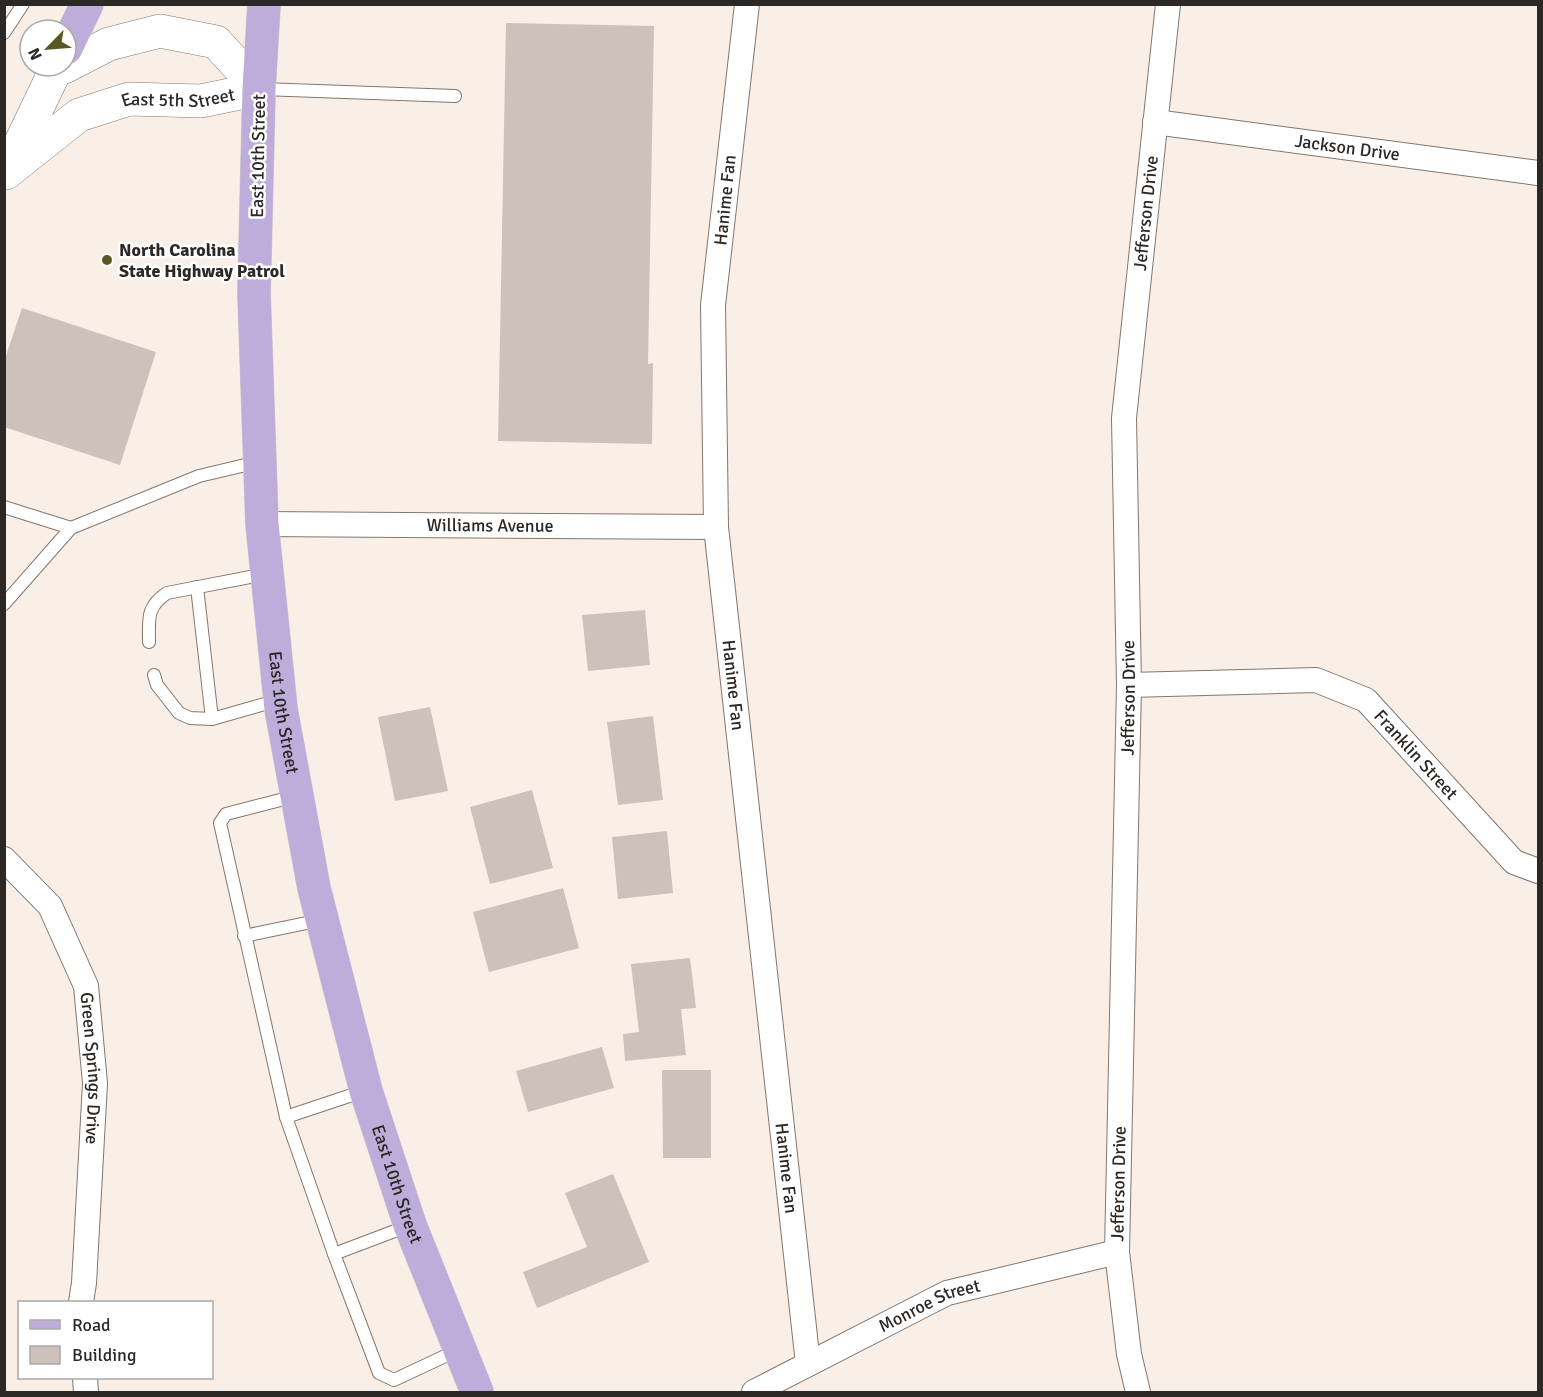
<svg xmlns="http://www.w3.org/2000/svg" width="1543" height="1397" font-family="Signika,sans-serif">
	<rect width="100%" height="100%" fill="#faefe7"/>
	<g fill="#cdc1bb">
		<path d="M 506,23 L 654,26 L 648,364 L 653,363 L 652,444 L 498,441 Z"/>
		<path d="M 22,308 L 156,352 L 120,465 L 4,427 L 4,362 Z"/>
		<path d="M 645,610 L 650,665 L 588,671 L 582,615 Z"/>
		<path d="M 430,707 L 448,791 L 395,801 L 378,717 Z"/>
		<path d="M 653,716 L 663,800 L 618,805 L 607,722 Z"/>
		<path d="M 532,790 L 553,868 L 490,884 L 470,807 Z"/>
		<path d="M 667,831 L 673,893 L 618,899 L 612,837 Z"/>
		<path d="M 563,888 L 579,948 L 489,972 L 473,912 Z"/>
		<path d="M 690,958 L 696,1008 L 681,1009 L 686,1055 L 625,1061 L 623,1034 L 639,1032 L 631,964 Z"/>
		<path d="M 602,1047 L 614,1088 L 528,1112 L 516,1071 Z"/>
		<path d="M 662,1070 L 711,1070 L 711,1158 L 663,1158 Z"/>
		<path d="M 613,1174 L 649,1262 L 537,1308 L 523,1272 L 587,1247 L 565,1193 Z"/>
	</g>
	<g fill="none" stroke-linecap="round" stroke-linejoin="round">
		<defs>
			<g id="service">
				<path d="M 4,33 L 23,4"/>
				<path d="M 262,89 L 455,96"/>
				<path d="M 4,507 L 71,528"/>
				<path d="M 197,587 L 212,719"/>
				<path d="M 4,604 L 71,528 L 199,476 L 258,462"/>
				<path d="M 149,642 C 149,619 146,607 167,593 L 266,574"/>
				<path d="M 154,675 L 157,685 L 179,713 L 190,718 L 212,719 L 279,700"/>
				<path d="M 296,796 L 226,814 L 220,823 L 286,1117 L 334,1254 L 379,1373 L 394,1380 L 458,1350"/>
				<path d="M 244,936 L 321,920"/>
				<path d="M 286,1117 L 364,1091"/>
				<path d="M 334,1254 L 408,1226"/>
			</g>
			<g id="minor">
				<path id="s1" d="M 747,4 L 713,305 L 716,527 L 808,1364"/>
				<path id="s2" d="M 1155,122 L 1538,173"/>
				<path id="s3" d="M 262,524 L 716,527"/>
				<path id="s4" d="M 1129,685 L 1316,680 L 1366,700 L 1514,862 L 1538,871"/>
				<path id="s5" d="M 4,859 L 50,906 L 86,986 L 95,1083 L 84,1283 L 81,1302"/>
				<path d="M 85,1378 L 86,1392"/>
				<path id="s6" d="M 754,1392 L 947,1293 L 1117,1252"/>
				<path id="s7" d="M 1138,1392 L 1129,1354 L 1117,1252 L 1129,685 L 1124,418 L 1168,4"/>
			</g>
			<g id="secondary">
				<path d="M 66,66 L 109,44 L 160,31 L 216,42 L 259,89"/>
				<path d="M 10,165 L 55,71 L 66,66"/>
				<path id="s8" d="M 6,173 L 79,115 L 129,99 L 201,101 L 259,89"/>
			</g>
			<g id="primary">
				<path id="s9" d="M 264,4 L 259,89 L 254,294 L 262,524 L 281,709 L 314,888 L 366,1091 L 410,1225 L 477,1392"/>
				<path d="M 66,48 L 87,4"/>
			</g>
		</defs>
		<use href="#service" stroke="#807770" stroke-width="14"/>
		<use href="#minor" stroke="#807770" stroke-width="26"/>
		<use href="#secondary" stroke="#807770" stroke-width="34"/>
		<use href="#primary" stroke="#d1d0cf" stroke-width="34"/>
		<use href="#service" stroke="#fff" stroke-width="12"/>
		<use href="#minor" stroke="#fff" stroke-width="24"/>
		<use href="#secondary" stroke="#fff" stroke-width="33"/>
		<use href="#primary" stroke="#beaddb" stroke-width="33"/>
	</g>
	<circle fill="#595825" stroke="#fff" stroke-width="2" cx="107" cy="260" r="6"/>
	<g text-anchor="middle" stroke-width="5" stroke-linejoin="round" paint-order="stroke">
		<g font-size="18" fill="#2c2825" stroke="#fff">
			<text dy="6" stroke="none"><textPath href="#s8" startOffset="195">East 5th Street</textPath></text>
			<text dy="6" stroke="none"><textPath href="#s2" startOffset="194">Jackson Drive</textPath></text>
			<text transform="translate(258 156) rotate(-89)" y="6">East 10th Street</text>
			<text transform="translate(725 200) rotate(-84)" y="6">Hanime Fan</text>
			<text dy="6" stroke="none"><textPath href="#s7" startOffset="1182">Jefferson Drive</textPath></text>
			<text dy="6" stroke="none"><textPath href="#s3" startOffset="228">Williams Avenue</textPath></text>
			<text dy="6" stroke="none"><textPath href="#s1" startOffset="684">Hanime Fan</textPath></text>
			<text dy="6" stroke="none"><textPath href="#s7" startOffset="696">Jefferson Drive</textPath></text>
			<text dy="6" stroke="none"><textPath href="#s9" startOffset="710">East 10th Street</textPath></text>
			<text dy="6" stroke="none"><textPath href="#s4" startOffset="315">Franklin Street</textPath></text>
			<text dy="6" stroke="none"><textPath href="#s5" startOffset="236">Green Springs Drive</textPath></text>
			<text dy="6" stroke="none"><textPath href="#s1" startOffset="1170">Hanime Fan</textPath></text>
			<text dy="6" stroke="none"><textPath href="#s9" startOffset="1196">East 10th Street</textPath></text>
			<text dy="6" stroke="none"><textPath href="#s7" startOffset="210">Jefferson Drive</textPath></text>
			<text dy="6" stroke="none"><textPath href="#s6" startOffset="196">Monroe Street</textPath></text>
		</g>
		<g font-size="18" font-weight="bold" fill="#2c2825" stroke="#fff" text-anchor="start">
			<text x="119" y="256">North Carolina<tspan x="119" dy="21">State Highway Patrol</tspan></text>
		</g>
	</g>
	<rect width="1543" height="1397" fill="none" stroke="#2c2825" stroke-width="12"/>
	<rect x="18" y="1301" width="195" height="78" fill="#ffffff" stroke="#aba9a8" stroke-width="1.5"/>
	<rect x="30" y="1320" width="30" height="9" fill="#beaddb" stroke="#aba9a8" stroke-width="1.5"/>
	<text x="72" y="1331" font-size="18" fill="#2c2825">Road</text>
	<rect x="30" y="1346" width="30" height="18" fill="#cdc1bb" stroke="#aba9a8" stroke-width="1.5"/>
	<text x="72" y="1361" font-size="18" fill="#2c2825">Building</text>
	<g transform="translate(48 48) rotate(245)"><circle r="28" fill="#ffffff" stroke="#aba9a8" stroke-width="1.5"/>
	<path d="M0-4.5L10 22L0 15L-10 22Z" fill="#595825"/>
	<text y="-9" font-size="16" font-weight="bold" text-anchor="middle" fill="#2c2825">N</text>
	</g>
</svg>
